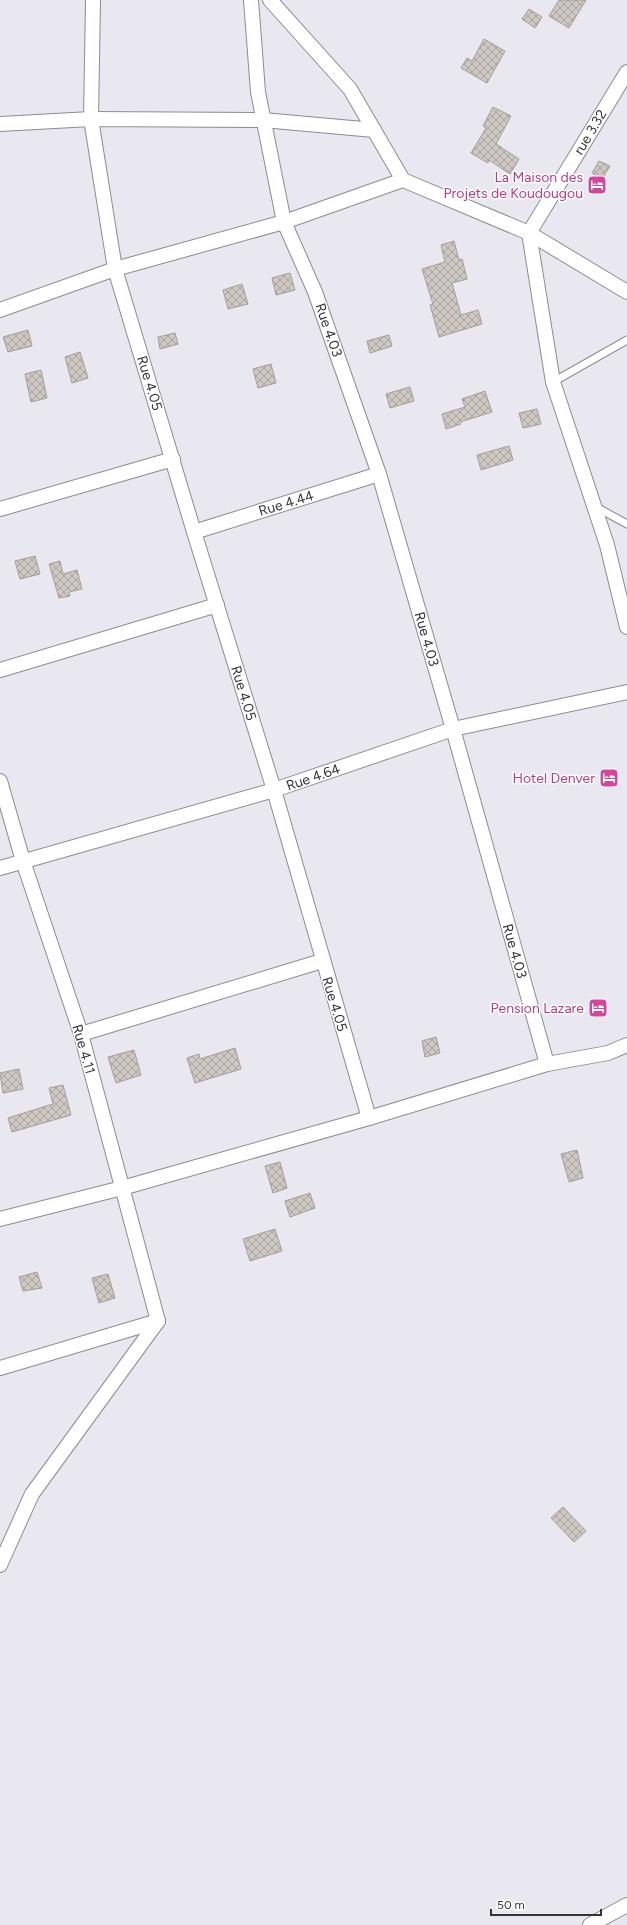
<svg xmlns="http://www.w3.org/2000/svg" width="627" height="1925" font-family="Figtree,sans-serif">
	<defs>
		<pattern id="building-cross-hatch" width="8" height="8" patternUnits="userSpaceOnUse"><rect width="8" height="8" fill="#cec7c2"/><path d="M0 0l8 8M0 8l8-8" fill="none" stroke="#a8a29e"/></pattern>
	</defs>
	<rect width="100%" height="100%" fill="#e9e7ef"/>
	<g fill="url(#building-cross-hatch)" stroke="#a49d99">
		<path d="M 559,0 L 586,0 L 569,28 L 549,16 Z"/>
		<path d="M 529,9 L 542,17 L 535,28 L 522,19 Z"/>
		<path d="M 484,39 L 505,51 L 487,83 L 461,68 L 467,58 L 472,61 Z"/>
		<path d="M 493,107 L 511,116 L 496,144 L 519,159 L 510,174 L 489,160 L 488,163 L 471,153 L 486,128 L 483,126 Z"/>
		<path d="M 599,161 L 610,166 L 602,179 L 592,173 Z"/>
		<path d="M 454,241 L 459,260 L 462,259 L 467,279 L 452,283 L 461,315 L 478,310 L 482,324 L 439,337 L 430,305 L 433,304 L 422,269 L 445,262 L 441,245 Z"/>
		<path d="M 290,273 L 295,290 L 276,295 L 272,278 Z"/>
		<path d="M 242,284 L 248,304 L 228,309 L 223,290 Z"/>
		<path d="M 28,330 L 32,346 L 8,352 L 3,337 Z"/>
		<path d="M 175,333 L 178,344 L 160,349 L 158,337 Z"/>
		<path d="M 389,335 L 392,346 L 370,353 L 367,341 Z"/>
		<path d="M 80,352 L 88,378 L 72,383 L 65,357 Z"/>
		<path d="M 271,364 L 276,383 L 258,388 L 253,369 Z"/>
		<path d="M 41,370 L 47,398 L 31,402 L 25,374 Z"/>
		<path d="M 410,387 L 414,401 L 390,408 L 386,394 Z"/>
		<path d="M 485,391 L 492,412 L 460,422 L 461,424 L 446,429 L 442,414 L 465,407 L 462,399 Z"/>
		<path d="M 537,409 L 541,424 L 523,428 L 519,413 Z"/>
		<path d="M 509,446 L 513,460 L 481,470 L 477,455 Z"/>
		<path d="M 35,556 L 40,574 L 20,579 L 15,561 Z"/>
		<path d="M 60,561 L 63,574 L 77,570 L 82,589 L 69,592 L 70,596 L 59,598 L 49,564 Z"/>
		<path d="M 436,1037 L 440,1053 L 425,1057 L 422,1041 Z"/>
		<path d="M 235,1048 L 241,1069 L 195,1083 L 187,1058 L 199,1054 L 200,1059 Z"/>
		<path d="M 134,1050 L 141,1075 L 116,1083 L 108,1057 Z"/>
		<path d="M 19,1069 L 23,1089 L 3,1093 L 0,1073 Z"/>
		<path d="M 63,1085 L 71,1115 L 12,1132 L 8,1118 L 53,1104 L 49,1088 Z"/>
		<path d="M 577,1150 L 583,1178 L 569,1182 L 561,1154 Z"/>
		<path d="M 280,1162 L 287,1188 L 273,1193 L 265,1166 Z"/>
		<path d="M 310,1193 L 315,1208 L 290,1217 L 285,1201 Z"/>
		<path d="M 275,1229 L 282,1251 L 250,1261 L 243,1239 Z"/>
		<path d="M 37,1272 L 42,1288 L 23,1291 L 19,1277 Z"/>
		<path d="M 108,1274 L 115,1298 L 99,1303 L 92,1278 Z"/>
		<path d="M 563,1507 L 586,1531 L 574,1542 L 551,1518 Z"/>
	</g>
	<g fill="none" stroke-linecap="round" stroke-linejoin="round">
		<defs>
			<g id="lane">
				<path d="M 553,382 L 627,340"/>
				<path d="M 596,507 L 627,524"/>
			</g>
			<g id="street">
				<path d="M 93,0 L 91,119 L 115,269 L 194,532 L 274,790 L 369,1118"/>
				<path d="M 251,0 L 258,92 L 284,222 L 315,292 L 379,474 L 453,729 L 547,1064"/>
				<path d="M 270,0 L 350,89 L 403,180 L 529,233 L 627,292"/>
				<path d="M 0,124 L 91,119 L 263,120 L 374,130"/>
				<path d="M 529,233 L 553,382 L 607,545 L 627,627"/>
				<path d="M 529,233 L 627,72"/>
				<path d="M 0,310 L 115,269 L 284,222 L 403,180"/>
				<path d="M 0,509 L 173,459"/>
				<path d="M 194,532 L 379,474"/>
				<path d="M 0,670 L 217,605"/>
				<path d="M 0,781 L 23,861 L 81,1034 L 158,1321"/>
				<path d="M 0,868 L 274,790 L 453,729 L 627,692"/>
				<path d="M 81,1034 L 322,961"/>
				<path d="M 0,1219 L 122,1188 L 369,1118 L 547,1064 L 608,1053 L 627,1045"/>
				<path d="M 0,1368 L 158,1321"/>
				<path d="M 0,1565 L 32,1494 L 158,1321"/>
				<path d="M 590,1925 L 627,1905"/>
			</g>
		</defs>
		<use href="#lane" stroke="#8d8b92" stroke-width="9"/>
		<use href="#street" stroke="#8d8b92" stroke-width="16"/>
		<use href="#lane" stroke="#fff" stroke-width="7"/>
		<use href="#street" stroke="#fff" stroke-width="14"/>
	</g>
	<defs>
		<symbol id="hotel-square" viewBox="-11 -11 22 22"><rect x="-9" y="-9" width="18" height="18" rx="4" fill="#d1479c" stroke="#fff"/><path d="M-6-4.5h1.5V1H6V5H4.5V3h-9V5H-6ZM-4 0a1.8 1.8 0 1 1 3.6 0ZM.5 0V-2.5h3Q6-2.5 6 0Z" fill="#fff"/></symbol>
	</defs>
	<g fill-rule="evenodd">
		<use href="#hotel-square" x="586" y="174" width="22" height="22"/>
		<use href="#hotel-square" x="598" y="767" width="22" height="22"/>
		<use href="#hotel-square" x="587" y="997" width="22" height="22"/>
	</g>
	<g text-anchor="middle" stroke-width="3" stroke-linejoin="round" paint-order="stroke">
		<g font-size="14" fill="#343437" stroke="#fff">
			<text transform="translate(590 132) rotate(-59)" y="5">rue 3.32</text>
			<text transform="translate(329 330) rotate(71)" y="5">Rue 4.03</text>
			<text transform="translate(150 383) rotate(73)" y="5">Rue 4.05</text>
			<text transform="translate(286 503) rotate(-17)" y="5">Rue 4.44</text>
			<text transform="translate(427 639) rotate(74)" y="5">Rue 4.03</text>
			<text transform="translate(244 693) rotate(73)" y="5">Rue 4.05</text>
			<text transform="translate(313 777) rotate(-19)" y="5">Rue 4.64</text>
			<text transform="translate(515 951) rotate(74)" y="5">Rue 4.03</text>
			<text transform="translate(335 1004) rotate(73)" y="5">Rue 4.05</text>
			<text transform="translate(84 1049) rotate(74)" y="5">Rue 4.11</text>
		</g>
		<g font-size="14" fill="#b23c85" stroke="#fff" text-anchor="end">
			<text x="583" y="182">La Maison des<tspan x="583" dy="16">Projets de Koudougou</tspan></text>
			<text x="595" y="783">Hotel Denver</text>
			<text x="584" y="1013">Pension Lazare</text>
		</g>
	</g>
	<path d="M491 1909v6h110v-6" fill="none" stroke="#343437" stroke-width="2"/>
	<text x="497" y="1909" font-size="12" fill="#343437" stroke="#ffffff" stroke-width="3" paint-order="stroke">50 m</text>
</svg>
